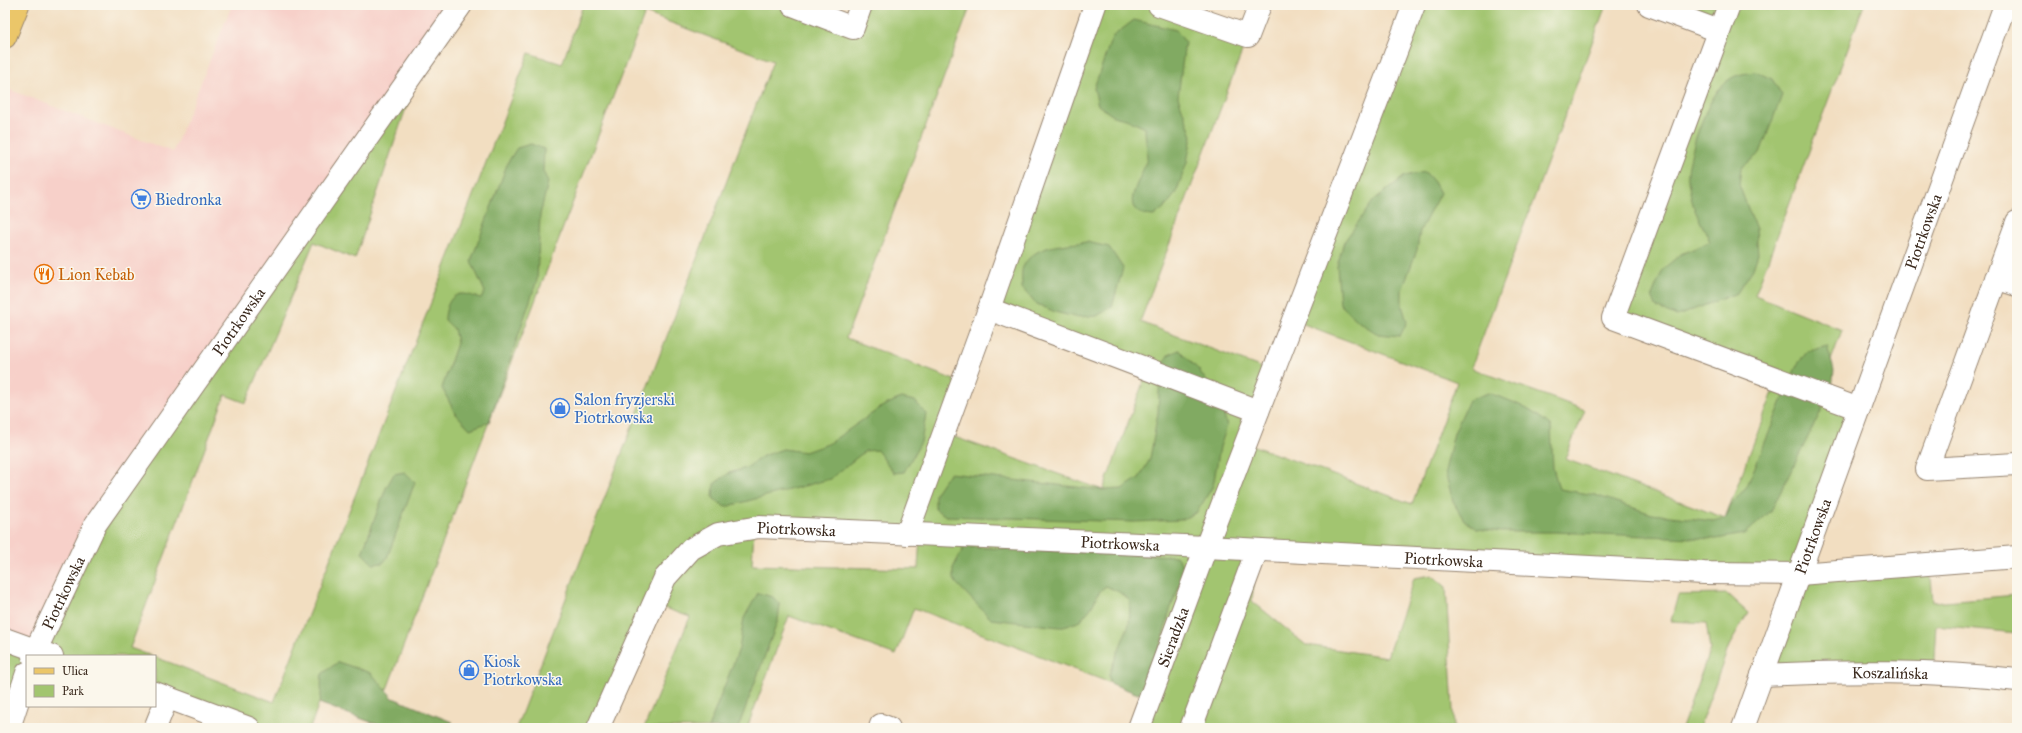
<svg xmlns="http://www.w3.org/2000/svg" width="2022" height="733" font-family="'IM FELL Great Primer',serif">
	<rect width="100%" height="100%" fill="#fbf7ec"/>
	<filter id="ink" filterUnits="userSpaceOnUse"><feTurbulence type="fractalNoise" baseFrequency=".025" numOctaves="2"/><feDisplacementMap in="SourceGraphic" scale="8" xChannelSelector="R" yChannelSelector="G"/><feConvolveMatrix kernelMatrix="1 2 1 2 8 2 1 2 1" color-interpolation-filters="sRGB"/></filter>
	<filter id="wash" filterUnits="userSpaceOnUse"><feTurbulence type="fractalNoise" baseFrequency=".012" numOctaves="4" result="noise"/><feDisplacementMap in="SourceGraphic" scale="16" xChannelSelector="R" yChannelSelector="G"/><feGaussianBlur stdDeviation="0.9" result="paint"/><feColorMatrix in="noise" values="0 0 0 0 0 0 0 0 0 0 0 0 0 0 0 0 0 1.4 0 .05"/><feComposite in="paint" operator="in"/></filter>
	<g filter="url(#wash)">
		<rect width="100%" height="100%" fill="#f2dec1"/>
		<path fill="#f7d0c9" d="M 232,5 L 461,5 L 35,650 L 5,639 L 5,88 L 173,152 Z"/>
		<g fill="#a2c56f" stroke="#6e7846" fill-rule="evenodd">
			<path d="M 583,5 L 793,5 L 852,28 L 861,5 L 971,5 L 846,338 L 962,383 L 943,433 L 1103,490 L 1148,369 L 989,309 L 1095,5 L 1159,5 L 1248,36 L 1140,322 L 1273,372 L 1246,443 L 1412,504 L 1457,382 L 1293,320 L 1414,5 L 1606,5 L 1471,368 L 1585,410 L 1565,459 L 1725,518 L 1778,379 L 1613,318 L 1719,31 L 1649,5 L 1864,5 L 1755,295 L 1842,330 L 1819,394 L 1859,409 L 1799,574 L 1930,564 L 1933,602 L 2017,595 L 2017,633 L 1936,625 L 1933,674 L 1762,675 L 1798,575 L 1257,550 L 1252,601 L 1306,645 L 1387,657 L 1414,578 L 1432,575 L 1446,587 L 1454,728 L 1139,728 L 1150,698 L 914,608 L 896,655 L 789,616 L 747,728 L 644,728 L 690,617 L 653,604 L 598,728 L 516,728 L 773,61 L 645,13 L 374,723 L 319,703 L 310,728 L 250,728 L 155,693 L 155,657 L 274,702 L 529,53 L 562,64 ZM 754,528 L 920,535 L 918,569 L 752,565 Z"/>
			<path d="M 413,87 L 355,259 L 314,242 L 246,403 L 225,395 L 130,648 L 152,656 L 52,656 L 35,650 L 5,728 L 5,639 L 35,650 L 95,525 Z"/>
			<path d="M 1727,594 L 1748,613 L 1729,646 L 1699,728 L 1682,728 L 1710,649 L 1706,623 L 1671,621 L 1678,595 Z"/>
		</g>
		<g fill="#81aa62" stroke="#5e6a40">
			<path d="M 1134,20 L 1176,30 L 1185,42 L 1178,97 L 1192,136 L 1187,162 L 1176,193 L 1166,206 L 1154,216 C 1111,213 1145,178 1147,156 C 1147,147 1145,137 1145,128 L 1126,119 L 1113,116 L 1098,105 L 1094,88 L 1112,37 Z"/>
			<path d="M 1756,72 L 1772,79 L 1782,95 L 1760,153 L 1741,168 L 1739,185 L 1756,229 L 1758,254 L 1753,269 L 1737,293 L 1677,316 L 1656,307 L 1652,295 L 1663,269 L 1681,254 L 1710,242 C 1705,228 1694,213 1692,200 C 1690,192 1687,181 1688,172 C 1690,150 1709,90 1730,79 C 1737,74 1747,73 1756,72 Z"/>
			<path d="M 531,144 L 544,149 L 543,171 L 548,182 L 540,215 L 537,280 L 489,422 L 470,429 L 455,413 L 442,388 L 457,343 L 454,329 L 445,320 C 445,310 449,294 462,294 C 468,294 475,297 481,298 L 485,292 L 471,261 L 508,162 L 517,148 Z"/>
			<path d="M 1425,172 L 1434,182 L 1440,193 L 1420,231 L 1417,250 L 1402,290 L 1402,305 L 1407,322 L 1400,336 L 1378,334 L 1359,322 L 1340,304 L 1337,266 L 1344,242 L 1374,200 L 1405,176 Z"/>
			<path d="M 1087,242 L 1109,247 L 1123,268 L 1112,307 L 1097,316 L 1075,317 L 1055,312 L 1035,303 L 1022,288 C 1022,282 1021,272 1023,267 C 1034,244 1064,245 1087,242 Z"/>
			<path d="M 1827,346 L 1834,370 L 1832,389 L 1771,511 L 1745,534 L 1716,539 L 1555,532 L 1502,532 L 1477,529 L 1464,520 L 1453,502 L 1445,471 L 1454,433 L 1469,400 L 1488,393 C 1513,401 1530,408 1551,426 L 1553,468 L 1559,489 L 1595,495 L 1652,514 L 1713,521 L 1725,518 L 1730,506 L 1747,486 L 1797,365 L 1807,352 Z"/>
			<path d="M 1179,350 L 1199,370 L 1221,404 L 1227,426 L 1220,447 L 1213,486 L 1197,512 L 1181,520 L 1134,522 L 946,516 L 935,509 L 935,494 L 949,473 L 1103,490 L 1122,489 L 1139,478 L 1150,459 L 1158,412 L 1160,373 L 1168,355 Z"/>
			<path d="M 901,398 L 915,401 L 926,414 L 921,442 L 904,472 L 894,473 L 877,450 L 865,451 L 830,479 L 725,507 L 713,498 L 714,484 L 729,473 L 746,468 L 763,456 L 783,449 L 805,452 L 828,444 L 883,406 Z"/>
			<path d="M 405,472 L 415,482 L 387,558 L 383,563 L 373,564 L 362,553 L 386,488 L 394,474 Z"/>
			<path d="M 964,547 L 1176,556 L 1184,567 L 1181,582 L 1170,610 L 1150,683 L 1138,694 L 1110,683 L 1109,674 L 1129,624 L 1130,601 L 1119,592 L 1106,586 L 1100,591 L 1091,608 L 1079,622 L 1059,627 L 991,619 L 958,585 L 953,578 L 953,568 Z"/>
			<path d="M 758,593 L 773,597 L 780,605 L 778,620 L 738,728 L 708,728 L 739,649 L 744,618 Z"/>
			<path d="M 338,662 L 371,673 L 393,698 L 452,722 L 450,728 L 387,728 L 319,703 C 323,693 320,684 322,674 Z"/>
		</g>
	</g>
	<g filter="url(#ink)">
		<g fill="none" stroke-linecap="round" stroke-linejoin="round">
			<defs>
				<g id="minor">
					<path d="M 793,5 L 853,28 L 861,5"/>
					<path d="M 1159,5 L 1248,36 L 1260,5"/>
					<path d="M 1649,5 L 1719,31"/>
					<path d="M 1729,5 L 1613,318 L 1859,409"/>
					<path d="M 2017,222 L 1927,469 L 2017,464"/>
					<path d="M 1996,278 L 2017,285"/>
					<path d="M 989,309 L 1258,411"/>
					<path d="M 907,534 L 989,309 L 1095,5"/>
					<path d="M 5,639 L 52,656"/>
					<path id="s1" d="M 33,656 L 95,525 L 461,5"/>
					<path id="s2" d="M 1762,675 C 1847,671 1932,670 2017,680"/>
					<path d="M 155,693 L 249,728"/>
					<path d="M 9,728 L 27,673"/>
					<path d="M 155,728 L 167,698"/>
					<path id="s3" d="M 598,728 L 665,578 L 691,549 L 718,534 L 759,527 L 1206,547 L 1704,573 L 1799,574 L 2017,557"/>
					<path d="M 880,728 L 881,725 L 889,728"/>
					<path id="s4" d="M 1139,728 L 1206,547 L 1414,5"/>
					<path d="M 1191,728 L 1257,550"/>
					<path id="s5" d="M 1743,728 L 2005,5"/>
				</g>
				<path id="major" d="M 5,37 L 18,5"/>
			</defs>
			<use href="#minor" stroke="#968470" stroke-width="24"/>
			<use href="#major" stroke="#968470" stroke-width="24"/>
			<use href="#minor" stroke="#fff" stroke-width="22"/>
			<use href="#major" stroke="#ebc669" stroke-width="22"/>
		</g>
	</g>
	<defs>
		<symbol id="supermarket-ring" viewBox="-11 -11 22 22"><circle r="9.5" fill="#fbf7ec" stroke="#3f7fe0" stroke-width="1.5"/><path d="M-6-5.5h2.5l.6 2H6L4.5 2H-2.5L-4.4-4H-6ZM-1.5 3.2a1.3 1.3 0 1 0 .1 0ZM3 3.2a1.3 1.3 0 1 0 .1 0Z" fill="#3f7fe0"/></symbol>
		<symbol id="restaurant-ring" viewBox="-11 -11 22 22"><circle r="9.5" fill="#fbf7ec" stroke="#e8710a" stroke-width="1.5"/><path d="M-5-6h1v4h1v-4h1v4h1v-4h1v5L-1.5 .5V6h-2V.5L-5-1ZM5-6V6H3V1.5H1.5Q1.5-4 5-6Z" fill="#e8710a"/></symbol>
		<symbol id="shop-ring" viewBox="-11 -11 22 22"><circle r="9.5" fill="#fbf7ec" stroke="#3f7fe0" stroke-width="1.5"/><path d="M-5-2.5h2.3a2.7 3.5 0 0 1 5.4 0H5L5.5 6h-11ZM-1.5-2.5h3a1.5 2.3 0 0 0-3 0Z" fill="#3f7fe0"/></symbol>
	</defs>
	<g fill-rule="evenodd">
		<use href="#supermarket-ring" x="130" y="188" width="22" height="22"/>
		<use href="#restaurant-ring" x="33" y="263" width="22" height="22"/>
		<use href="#shop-ring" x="549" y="397" width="22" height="22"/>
		<use href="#shop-ring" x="458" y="659" width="22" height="22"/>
	</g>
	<g text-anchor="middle" stroke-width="3" stroke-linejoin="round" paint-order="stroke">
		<g font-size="16" fill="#366cbe" stroke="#fbf7ec" text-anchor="start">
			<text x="155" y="205">Biedronka</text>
			<text x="574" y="405">Salon fryzjerski<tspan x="574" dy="18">Piotrkowska</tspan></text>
			<text x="483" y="667">Kiosk<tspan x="483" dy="18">Piotrkowska</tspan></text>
		</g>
		<g font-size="16" fill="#3b2a1e" stroke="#fbf7ec">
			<text dy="6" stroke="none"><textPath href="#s5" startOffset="528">Piotrkowska</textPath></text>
			<text dy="6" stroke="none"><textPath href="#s1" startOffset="394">Piotrkowska</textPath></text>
			<text dy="6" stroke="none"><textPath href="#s3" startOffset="313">Piotrkowska</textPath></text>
			<text dy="6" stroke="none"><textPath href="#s5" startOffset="204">Piotrkowska</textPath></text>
			<text dy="6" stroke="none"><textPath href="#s3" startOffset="637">Piotrkowska</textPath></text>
			<text dy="6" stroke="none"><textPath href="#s3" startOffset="961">Piotrkowska</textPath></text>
			<text dy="6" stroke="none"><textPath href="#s1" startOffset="70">Piotrkowska</textPath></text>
			<text dy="6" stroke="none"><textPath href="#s4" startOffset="97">Sieradzka</textPath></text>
			<text dy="6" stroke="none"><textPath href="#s2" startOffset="128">Koszalińska</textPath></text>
		</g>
		<g font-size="16" fill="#c56008" stroke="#fbf7ec" text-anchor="start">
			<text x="58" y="280">Lion Kebab</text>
		</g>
	</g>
	<rect width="2022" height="733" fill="none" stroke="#fbf7ec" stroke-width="20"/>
	<rect x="26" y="655" width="130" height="52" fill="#fbf7ec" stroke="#aea59a"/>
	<rect x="34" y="668" width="20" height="6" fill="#ebc669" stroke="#aea59a"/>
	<text x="62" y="675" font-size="12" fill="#3b2a1e">Ulica</text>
	<rect x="34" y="685" width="20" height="12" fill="#a2c56f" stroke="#aea59a"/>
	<text x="62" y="695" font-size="12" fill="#3b2a1e">Park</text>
</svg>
